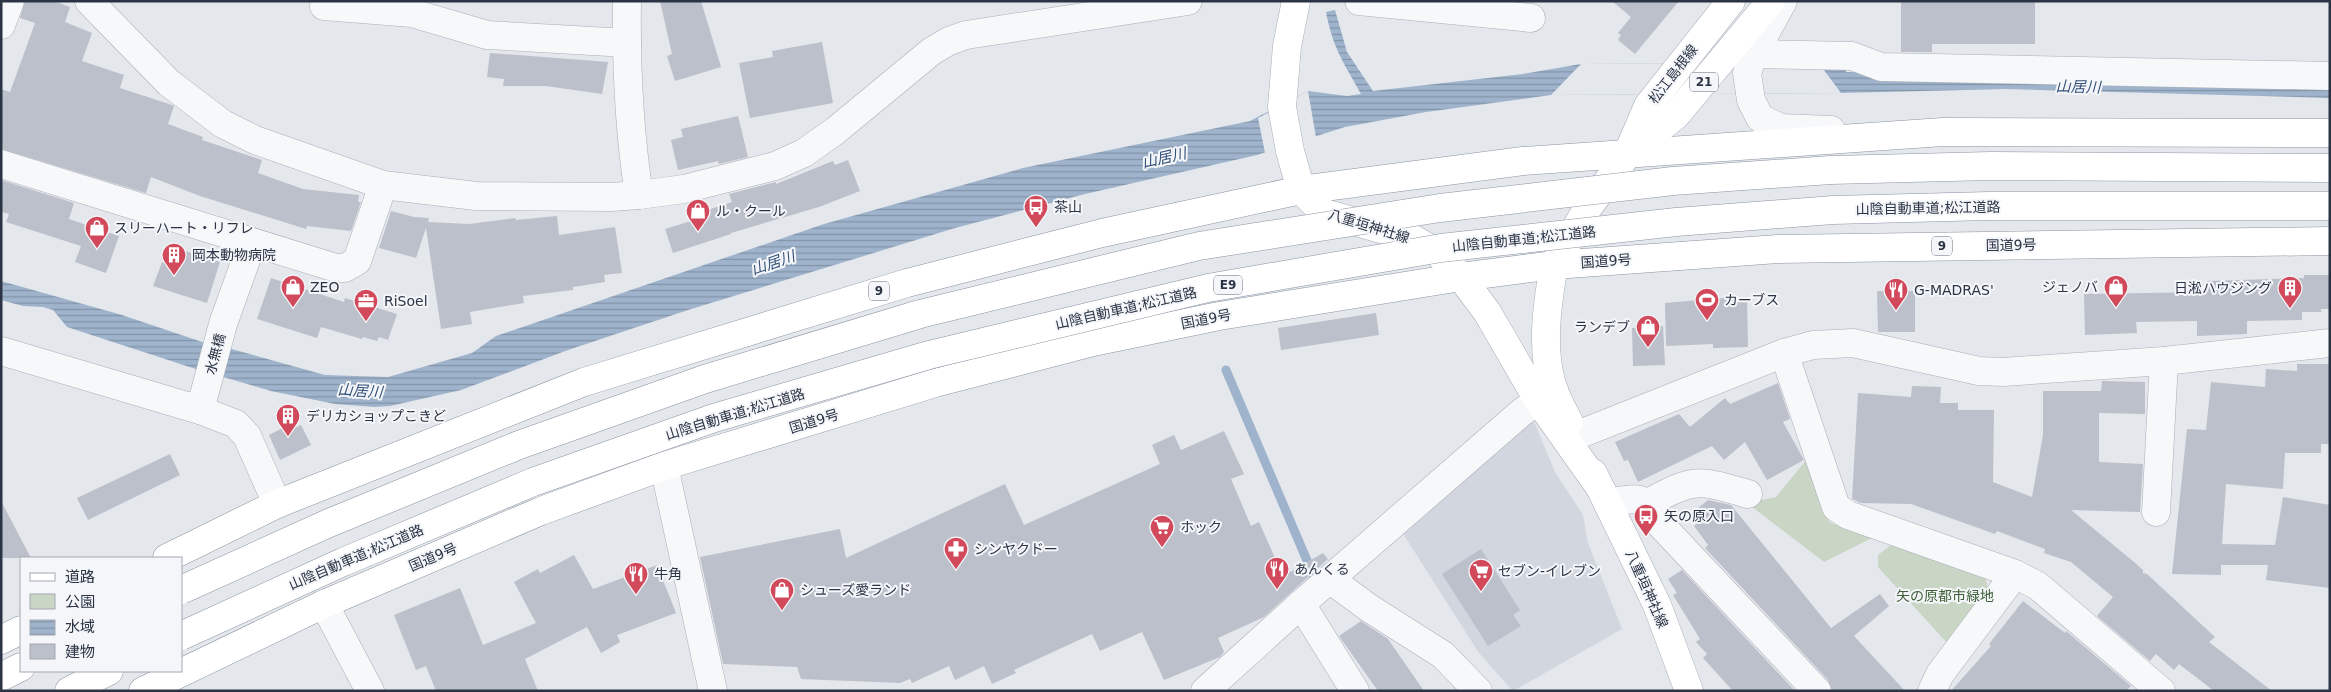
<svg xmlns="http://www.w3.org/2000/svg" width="2331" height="692" font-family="'DejaVu Sans','Noto Sans JP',sans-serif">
	<defs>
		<pattern id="water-rules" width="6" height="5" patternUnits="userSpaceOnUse" patternTransform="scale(1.25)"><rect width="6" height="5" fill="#9fb4cc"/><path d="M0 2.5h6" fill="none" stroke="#8293a7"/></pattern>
	</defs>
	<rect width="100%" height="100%" fill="#e4e7ec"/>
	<path fill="#d2d6de" d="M 1530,420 L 1534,422 L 1555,472 L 1583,515 L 1588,543 L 1622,629 L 1513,691 L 1479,653 L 1402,532 Z"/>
	<g fill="#c9d6c5">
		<path d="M 1807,459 L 1829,522 L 1872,538 L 1824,562 L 1747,503 L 1776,497 Z"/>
		<path d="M 1892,544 L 1985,577 L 1988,588 L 1948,644 L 1878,567 L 1878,555 Z"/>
	</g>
	<g fill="url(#water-rules)">
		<path d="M 1335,10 L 1347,52 L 1373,91 L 1523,74 L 1581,64 L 1845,62 L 1846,72 L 2330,81 L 2330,98 L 2006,89 L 1841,93 L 1551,95 L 1426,112 L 1345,127 L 1257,155 L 1085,194 L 955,228 L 688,310 L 568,350 L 461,390 L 390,406 L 375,407 L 335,404 L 271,391 L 213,374 L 221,346 L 325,375 L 388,377 L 472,353 L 496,336 L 824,224 L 1023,168 L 1250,121 L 1308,91 L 1347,96 L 1361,94 C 1344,63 1333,49 1326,12 Z"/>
		<path d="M 1,281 L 122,315 L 214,346 L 208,373 L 67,327 L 53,310 L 43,307 L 23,306 L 1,300 Z"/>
	</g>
	<g fill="#e4e7ec">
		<path d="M 1818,62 L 1841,93 L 1551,95 L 1581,64 Z"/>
		<path d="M 1308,91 L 1316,137 L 1265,153 L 1258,118 Z"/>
	</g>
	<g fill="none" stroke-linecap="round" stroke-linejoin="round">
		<path stroke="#9fb4cc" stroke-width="9" d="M 1226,370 L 1314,577"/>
	</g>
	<g fill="#bbc0ca">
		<path d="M 25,1 L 54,1 L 70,7 L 65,22 L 92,33 L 82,61 L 124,75 L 120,88 L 172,105 L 174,106 L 168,124 L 203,137 L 202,140 L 262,160 L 258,173 L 272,178 L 303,189 L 359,195 L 358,202 L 361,202 L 351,231 L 307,226 L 306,229 L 200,196 L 151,177 L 146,193 L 1,149 L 1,89 L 10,92 L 35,23 L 20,18 Z"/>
		<path d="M 660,1 L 701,1 L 721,67 L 675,81 L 667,56 L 672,54 Z"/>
		<path d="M 1612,1 L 1679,1 L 1635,54 L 1618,40 L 1621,35 L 1618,33 L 1631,17 Z"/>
		<path d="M 1901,1 L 2035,1 L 2035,44 L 1932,44 L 1932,52 L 1901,52 Z"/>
		<path d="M 822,42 L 833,103 L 750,118 L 739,63 L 773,57 L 772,51 Z"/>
		<path d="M 490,53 L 608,62 L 602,94 L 546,86 L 503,86 L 504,79 L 487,77 Z"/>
		<path d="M 738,116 L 748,157 L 719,164 L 718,161 L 678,170 L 671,140 L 683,137 L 681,129 Z"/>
		<path d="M 848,160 L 860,191 L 819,207 L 731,233 L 731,234 L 673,253 L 665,229 L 691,221 L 689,216 L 732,202 L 729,194 L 776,182 L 776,184 L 833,161 L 835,165 Z"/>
		<path d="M 1,180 L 74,203 L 69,219 L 119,236 L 106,273 L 75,262 L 81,246 L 6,222 L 9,214 L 1,212 Z"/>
		<path d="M 391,211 L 414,217 L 429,218 L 428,222 L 469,224 L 515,218 L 516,220 L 557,216 L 559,235 L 615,227 L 622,273 L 604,275 L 605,282 L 573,287 L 573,290 L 523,296 L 524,303 L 470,312 L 472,324 L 441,329 L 426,228 L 416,258 L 379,248 Z"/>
		<path d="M 179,249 L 220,262 L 207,303 L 153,286 L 162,262 L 173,266 Z"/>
		<path d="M 2304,275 L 2330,275 L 2330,309 L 2321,309 L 2321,312 L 2302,312 L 2302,320 L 2247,321 L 2247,334 L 2197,336 L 2197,321 L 2136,322 L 2137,333 L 2085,335 L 2084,294 L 2207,292 L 2207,281 L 2304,278 Z"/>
		<path d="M 271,278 L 344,302 L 345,298 L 397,314 L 388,340 L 379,337 L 377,341 L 363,337 L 362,339 L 321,327 L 317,338 L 257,319 Z"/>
		<path d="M 1877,291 L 1915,291 L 1915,332 L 1878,332 Z"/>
		<path d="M 1724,298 L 1747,298 L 1748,347 L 1713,348 L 1713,344 L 1666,346 L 1665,303 Z"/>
		<path d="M 1376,313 L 1379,335 L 1281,350 L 1278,328 Z"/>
		<path d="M 1663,326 L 1665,365 L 1633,366 L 1632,328 Z"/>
		<path d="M 2297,364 L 2330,364 L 2330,444 L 2321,444 L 2321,453 L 2285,453 L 2283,489 L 2226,484 L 2222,544 L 2275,545 L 2283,497 L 2330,505 L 2330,588 L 2266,580 L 2268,565 L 2221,565 L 2221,575 L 2172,574 L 2187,429 L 2206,430 L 2211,382 L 2265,387 L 2266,369 L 2297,371 Z"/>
		<path d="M 2102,381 L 2145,382 L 2145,414 L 2099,413 L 2099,462 L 2143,464 L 2140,512 L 2071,510 L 2134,562 L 2143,570 L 2143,573 L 2147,574 L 2215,637 L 2209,642 L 2272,691 L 2214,691 L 2179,664 L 2174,670 L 2156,654 L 2150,661 L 2097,616 L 2113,597 L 2071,562 L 2044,553 L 2045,549 L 1997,531 L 1995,534 L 1911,504 L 1861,503 L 1852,499 L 1858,393 L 1911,397 L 1912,386 L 1941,387 L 1940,403 L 1958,403 L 1958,410 L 1994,410 L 1993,482 L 2032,497 L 2043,435 L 2043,391 L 2101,391 Z"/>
		<path d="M 1778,383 L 1790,419 L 1783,422 L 1804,460 L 1767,480 L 1745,442 L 1724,460 L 1712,446 L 1638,482 L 1628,460 L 1624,461 L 1615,442 L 1679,414 L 1690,427 L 1725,398 L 1730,404 Z"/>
		<path d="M 290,424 L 292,429 L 301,425 L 311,445 L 280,460 L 269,435 Z"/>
		<path d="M 1224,431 L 1244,474 L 1231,479 L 1251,526 L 1259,522 L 1283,576 L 1323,553 L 1328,559 L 1264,617 L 1218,638 L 1224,652 L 1220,657 L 1164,680 L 1142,632 L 1100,651 L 1092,634 L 1014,670 L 1016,673 L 992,684 L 984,666 L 955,680 L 949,666 L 912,683 L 910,679 L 900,683 L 801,679 L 797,667 L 723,664 L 700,557 L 840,529 L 846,558 L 1005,484 L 1024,525 L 1160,464 L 1152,445 L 1174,435 L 1181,450 Z"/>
		<path d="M 170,454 L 180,475 L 88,520 L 77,498 Z"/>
		<path d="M 1708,500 L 1731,505 L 1831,628 L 1880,594 L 1889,606 L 1854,636 L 1905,691 L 1832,691 L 1828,680 L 1705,548 L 1708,545 L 1694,526 L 1698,522 L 1691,514 Z"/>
		<path d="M 1,501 L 31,558 L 1,558 Z"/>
		<path d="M 1481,549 L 1520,610 L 1513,615 L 1521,626 L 1488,646 L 1442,574 Z"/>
		<path d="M 574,555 L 593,589 L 657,565 L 676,613 L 617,635 L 620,642 L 601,653 L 587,627 L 525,659 L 538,691 L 436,691 L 426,666 L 416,670 L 394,615 L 460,588 L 483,645 L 536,623 L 514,582 L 538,569 L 540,573 Z"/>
		<path d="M 1682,570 L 1795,691 L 1733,691 L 1703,658 L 1707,654 L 1696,642 L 1700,639 L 1673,595 L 1677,593 L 1668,579 Z"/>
		<path d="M 2023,601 L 2065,633 L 2066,631 L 2131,686 L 2126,691 L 1951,691 L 1991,646 L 1989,644 Z"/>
		<path d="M 1361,621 L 1388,639 L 1424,691 L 1378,691 L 1339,636 Z"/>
	</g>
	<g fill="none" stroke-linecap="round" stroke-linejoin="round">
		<defs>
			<g id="minor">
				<path d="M 89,1 L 169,83 L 223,124 L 255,140 L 383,185 L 476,196 L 611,197 L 639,195 L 684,189 L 775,166 L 804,153 L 835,131 L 932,51 L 949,41 L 966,35 L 1188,1"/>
				<path d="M 627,1 C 626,67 629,130 639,195"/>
				<path d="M 1359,1 L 1531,18"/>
				<path d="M 1783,1 L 1754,54 L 1747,73 L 1751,100 L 1760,118 L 1781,128 L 1831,130"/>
				<path d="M 324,6 L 412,13 L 487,35 L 627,43"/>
				<path d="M 1,25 L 10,1"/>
				<path d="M 1754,54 L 1852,56 L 1881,67 L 2330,76"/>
				<path d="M 1,164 L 336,268 L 345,268 L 357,261 L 383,185"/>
				<path d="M 1,351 L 200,410 L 236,424 L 247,436 L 277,504"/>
				<path d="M 1784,353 L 1836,507 L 1848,515 L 2015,574 L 2038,586 L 2161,691"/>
				<path d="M 200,410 L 223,324 L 252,243"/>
				<path d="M 1575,436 L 1784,353 L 1813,345 L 1853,343 L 1979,371 L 2003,372 L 2164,361 L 2330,343"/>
				<path d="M 664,466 L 713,691"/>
				<path d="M 1607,502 C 1642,499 1641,492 1660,524 L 1817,691"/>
				<path d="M 1648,503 C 1694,478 1698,479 1748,494"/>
				<path d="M 2156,512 L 2164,361"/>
				<path d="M 1331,580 L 1369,608 L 1443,655 L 1478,691"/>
				<path d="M 324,604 L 370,691"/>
				<path d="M 1301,604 L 1355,691"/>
				<path d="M 1205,691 L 1301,604 L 1522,412 L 1554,390"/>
				<path d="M 1932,691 L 1940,674 L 2015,574"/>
			</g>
			<g id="secondary">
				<path d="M 1296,1 L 1287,46 L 1282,107 L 1290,151 L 1301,190 L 1324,213 L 1410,237 L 1439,254 L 1461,277 L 1487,312 L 1538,400 L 1601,489"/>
				<path d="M 1554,265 C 1547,305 1540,352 1554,391 C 1558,402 1564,412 1569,422"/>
				<path d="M 1593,473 L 1657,605 L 1689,691"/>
			</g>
			<g id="primary">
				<path d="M 1629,153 L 1676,115 L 1771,1"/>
				<path d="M 1554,265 L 1587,209 L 1627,155 L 1648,106 L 1731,1"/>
			</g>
			<g id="trunk">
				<path d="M 167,558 L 277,504 L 584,382 L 907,283 L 1102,233 L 1301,190 L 1523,161 L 1943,132 L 2330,133"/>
				<path d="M 1,640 L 21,630"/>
				<path d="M 143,691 L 324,604 L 541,511 L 664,466 L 935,383 L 1093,342 L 1219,316 L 1461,277 L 1554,265 L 1778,249 L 2330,241"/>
			</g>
			<g id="motorway">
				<path d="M 1,677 L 21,667"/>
				<path d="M 69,691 L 109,671"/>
			</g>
		</defs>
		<use href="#minor" stroke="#a9aeb7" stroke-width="29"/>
		<use href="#secondary" stroke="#a9aeb7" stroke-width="29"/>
		<use href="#primary" stroke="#a3abb8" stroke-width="29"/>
		<use href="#trunk" stroke="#8b94a3" stroke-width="29"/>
		<use href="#motorway" stroke="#8b94a3" stroke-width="29"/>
		<use href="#minor" stroke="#f7f8fa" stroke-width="28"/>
		<use href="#secondary" stroke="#fff" stroke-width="28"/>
		<use href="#primary" stroke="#fff" stroke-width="28"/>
		<use href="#trunk" stroke="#fff" stroke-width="28"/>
		<use href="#motorway" stroke="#fff" stroke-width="28"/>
		<defs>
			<g id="motorway-bridge">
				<path d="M 181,590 L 329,523 L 519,445 L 705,379 L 920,314 L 1199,246 L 1440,208 L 1673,181 L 1831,170 L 1990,166 L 2330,168"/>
				<path d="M 181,636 L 343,562 L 533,482 L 714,418 L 929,355 L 1208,288 L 1441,248 L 1676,222 L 1833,210 L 1989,206 L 2330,206"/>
			</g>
		</defs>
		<use href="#motorway-bridge" stroke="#8b94a3" stroke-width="29" stroke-linecap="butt"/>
		<use href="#motorway-bridge" stroke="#fff" stroke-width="28"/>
	</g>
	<defs>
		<symbol id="bus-pin" viewBox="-11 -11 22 30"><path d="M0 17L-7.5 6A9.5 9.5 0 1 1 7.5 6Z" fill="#d1495b" stroke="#f4f6f9"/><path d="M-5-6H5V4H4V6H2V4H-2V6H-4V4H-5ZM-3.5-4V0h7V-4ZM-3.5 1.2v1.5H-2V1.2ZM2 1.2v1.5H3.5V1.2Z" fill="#fff"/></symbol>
		<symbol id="shop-pin" viewBox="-11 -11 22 30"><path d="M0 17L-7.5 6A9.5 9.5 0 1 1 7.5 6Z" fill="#d1495b" stroke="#f4f6f9"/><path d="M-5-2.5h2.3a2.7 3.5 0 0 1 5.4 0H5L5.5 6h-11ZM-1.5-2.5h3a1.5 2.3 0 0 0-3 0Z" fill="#fff"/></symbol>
		<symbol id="building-pin" viewBox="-11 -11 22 30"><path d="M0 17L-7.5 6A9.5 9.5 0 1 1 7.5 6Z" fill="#d1495b" stroke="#f4f6f9"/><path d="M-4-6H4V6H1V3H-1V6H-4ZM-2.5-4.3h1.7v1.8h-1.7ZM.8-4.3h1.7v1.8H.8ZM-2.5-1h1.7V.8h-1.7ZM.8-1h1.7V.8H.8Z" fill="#fff"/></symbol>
		<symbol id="restaurant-pin" viewBox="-11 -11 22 30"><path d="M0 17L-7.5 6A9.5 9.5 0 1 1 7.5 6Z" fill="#d1495b" stroke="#f4f6f9"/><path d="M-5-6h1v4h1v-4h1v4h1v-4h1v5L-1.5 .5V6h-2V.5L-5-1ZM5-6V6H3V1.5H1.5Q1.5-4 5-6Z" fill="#fff"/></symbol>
		<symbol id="stadium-pin" viewBox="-11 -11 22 30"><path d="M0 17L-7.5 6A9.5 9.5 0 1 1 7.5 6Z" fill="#d1495b" stroke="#f4f6f9"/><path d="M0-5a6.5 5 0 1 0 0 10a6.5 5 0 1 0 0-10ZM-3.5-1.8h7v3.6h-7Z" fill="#fff"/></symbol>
		<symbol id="office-pin" viewBox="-11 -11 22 30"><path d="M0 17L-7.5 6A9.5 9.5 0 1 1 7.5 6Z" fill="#d1495b" stroke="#f4f6f9"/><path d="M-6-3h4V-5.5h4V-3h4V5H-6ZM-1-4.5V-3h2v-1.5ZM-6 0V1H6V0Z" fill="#fff"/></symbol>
		<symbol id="supermarket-pin" viewBox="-11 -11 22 30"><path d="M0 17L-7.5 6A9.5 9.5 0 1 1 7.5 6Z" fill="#d1495b" stroke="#f4f6f9"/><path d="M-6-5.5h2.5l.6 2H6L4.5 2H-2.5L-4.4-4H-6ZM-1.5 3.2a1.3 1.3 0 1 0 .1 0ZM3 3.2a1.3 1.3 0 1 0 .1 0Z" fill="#fff"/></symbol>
		<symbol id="pharmacy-pin" viewBox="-11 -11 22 30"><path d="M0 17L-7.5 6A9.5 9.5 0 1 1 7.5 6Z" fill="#d1495b" stroke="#f4f6f9"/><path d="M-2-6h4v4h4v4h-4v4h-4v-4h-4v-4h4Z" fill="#fff"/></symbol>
	</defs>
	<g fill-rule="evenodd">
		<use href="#bus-pin" x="1022" y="193" width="28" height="38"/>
		<use href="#shop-pin" x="684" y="197" width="28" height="38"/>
		<use href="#shop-pin" x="83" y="214" width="28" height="38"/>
		<use href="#building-pin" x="160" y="241" width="28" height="38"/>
		<use href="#shop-pin" x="279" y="273" width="28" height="38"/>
		<use href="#shop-pin" x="2102" y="273" width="28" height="38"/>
		<use href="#building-pin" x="2276" y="274" width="28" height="38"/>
		<use href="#restaurant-pin" x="1882" y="276" width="28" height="38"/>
		<use href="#stadium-pin" x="1693" y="286" width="28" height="38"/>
		<use href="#office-pin" x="352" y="287" width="28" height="38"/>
		<use href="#shop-pin" x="1634" y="313" width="28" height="38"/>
		<use href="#building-pin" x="274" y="402" width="28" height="38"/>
		<use href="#bus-pin" x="1632" y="502" width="28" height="38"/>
		<use href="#supermarket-pin" x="1148" y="513" width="28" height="38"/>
		<use href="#pharmacy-pin" x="942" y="535" width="28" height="38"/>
		<use href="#restaurant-pin" x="1263" y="555" width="28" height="38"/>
		<use href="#supermarket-pin" x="1467" y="557" width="28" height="38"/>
		<use href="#restaurant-pin" x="622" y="560" width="28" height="38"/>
		<use href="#shop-pin" x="768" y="576" width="28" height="38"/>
	</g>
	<g text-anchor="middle" stroke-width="4" stroke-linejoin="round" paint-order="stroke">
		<g fill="#f4f6f9" stroke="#676e7b" stroke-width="1">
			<rect x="1690" y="72.5" width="28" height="19" rx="4"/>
			<rect x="1932" y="236.5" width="20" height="19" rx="4"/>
			<rect x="1214" y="275.5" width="28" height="19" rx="4"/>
			<rect x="869" y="281.5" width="20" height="19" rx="4"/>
		</g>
		<g font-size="12" font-weight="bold" fill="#2b3445">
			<text x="1704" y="86">21</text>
			<text x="1942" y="250">9</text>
			<text x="1228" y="289">E9</text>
			<text x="879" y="295">9</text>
		</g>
		<g font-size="14" fill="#2b3445" stroke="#f4f6f9">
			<text transform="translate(1673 74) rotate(-52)" y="5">松江島根線</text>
			<text transform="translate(1928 208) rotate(-1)" y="5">山陰自動車道;松江道路</text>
			<text transform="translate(1369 226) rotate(17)" y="5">八重垣神社線</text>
			<text transform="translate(1524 239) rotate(-6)" y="5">山陰自動車道;松江道路</text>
			<text transform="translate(2011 245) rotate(-1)" y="5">国道9号</text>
			<text transform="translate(1606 261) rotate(-4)" y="5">国道9号</text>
			<text transform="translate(1126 308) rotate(-13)" y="5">山陰自動車道;松江道路</text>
			<text transform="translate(1206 319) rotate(-11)" y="5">国道9号</text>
			<text transform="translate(215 354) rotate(-75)" y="5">水無橋</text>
			<text transform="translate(735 414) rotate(-17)" y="5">山陰自動車道;松江道路</text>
			<text transform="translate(814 421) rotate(-17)" y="5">国道9号</text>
			<text transform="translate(356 557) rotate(-23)" y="5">山陰自動車道;松江道路</text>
			<text transform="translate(433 557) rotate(-23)" y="5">国道9号</text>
			<text transform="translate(1647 589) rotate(66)" y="5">八重垣神社線</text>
		</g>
		<g font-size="14" fill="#2b3445" stroke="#f4f6f9" text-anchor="start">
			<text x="1054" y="212">茶山</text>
			<text x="716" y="216">ル・クール</text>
			<text x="114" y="233">スリーハート・リフレ</text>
			<text x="192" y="260">岡本動物病院</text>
			<text x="310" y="292">ZEO</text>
			<text x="2098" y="292" text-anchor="end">ジェノバ</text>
			<text x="2272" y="293" text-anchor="end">日淞ハウジング</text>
			<text x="1914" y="295">G-MADRAS'</text>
			<text x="1724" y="305">カーブス</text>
			<text x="384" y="306">RiSoel</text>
			<text x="1630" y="332" text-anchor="end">ランデブ</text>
			<text x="306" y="421">デリカショップこきど</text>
			<text x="1664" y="521">矢の原入口</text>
			<text x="1180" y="532">ホック</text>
			<text x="974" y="554">シンヤクドー</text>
			<text x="1294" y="574">あんくる</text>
			<text x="1498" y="576">セブン-イレブン</text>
			<text x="654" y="579">牛角</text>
			<text x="800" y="595">シューズ愛ランド</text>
		</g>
		<g font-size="14" fill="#3f6138" stroke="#f4f6f9">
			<text x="1945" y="601">矢の原都市緑地</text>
		</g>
		<g font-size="15" font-style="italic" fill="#34527a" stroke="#f4f6f9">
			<text transform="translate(2078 87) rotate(1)" y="5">山居川</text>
			<text transform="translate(1164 158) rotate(-13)" y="5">山居川</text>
			<text transform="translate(773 263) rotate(-19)" y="5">山居川</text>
			<text transform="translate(360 391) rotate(4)" y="5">山居川</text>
		</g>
	</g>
	<rect width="2331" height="692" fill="none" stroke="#2b3445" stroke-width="5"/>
	<rect x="20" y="557" width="162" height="115" fill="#f4f6f9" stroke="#a4a8b1"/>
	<rect x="30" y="573" width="25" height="8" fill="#ffffff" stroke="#a4a8b1"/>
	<text x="65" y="582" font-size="15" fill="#2b3445">道路</text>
	<rect x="30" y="594" width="25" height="15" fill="#c9d6c5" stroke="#a4a8b1"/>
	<text x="65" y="607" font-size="15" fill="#2b3445">公園</text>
	<rect x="30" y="620" width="25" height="15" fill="url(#water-rules)" stroke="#a4a8b1"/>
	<text x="65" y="632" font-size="15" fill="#2b3445">水域</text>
	<rect x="30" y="644" width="25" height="15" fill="#bbc0ca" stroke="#a4a8b1"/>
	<text x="65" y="657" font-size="15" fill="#2b3445">建物</text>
</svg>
